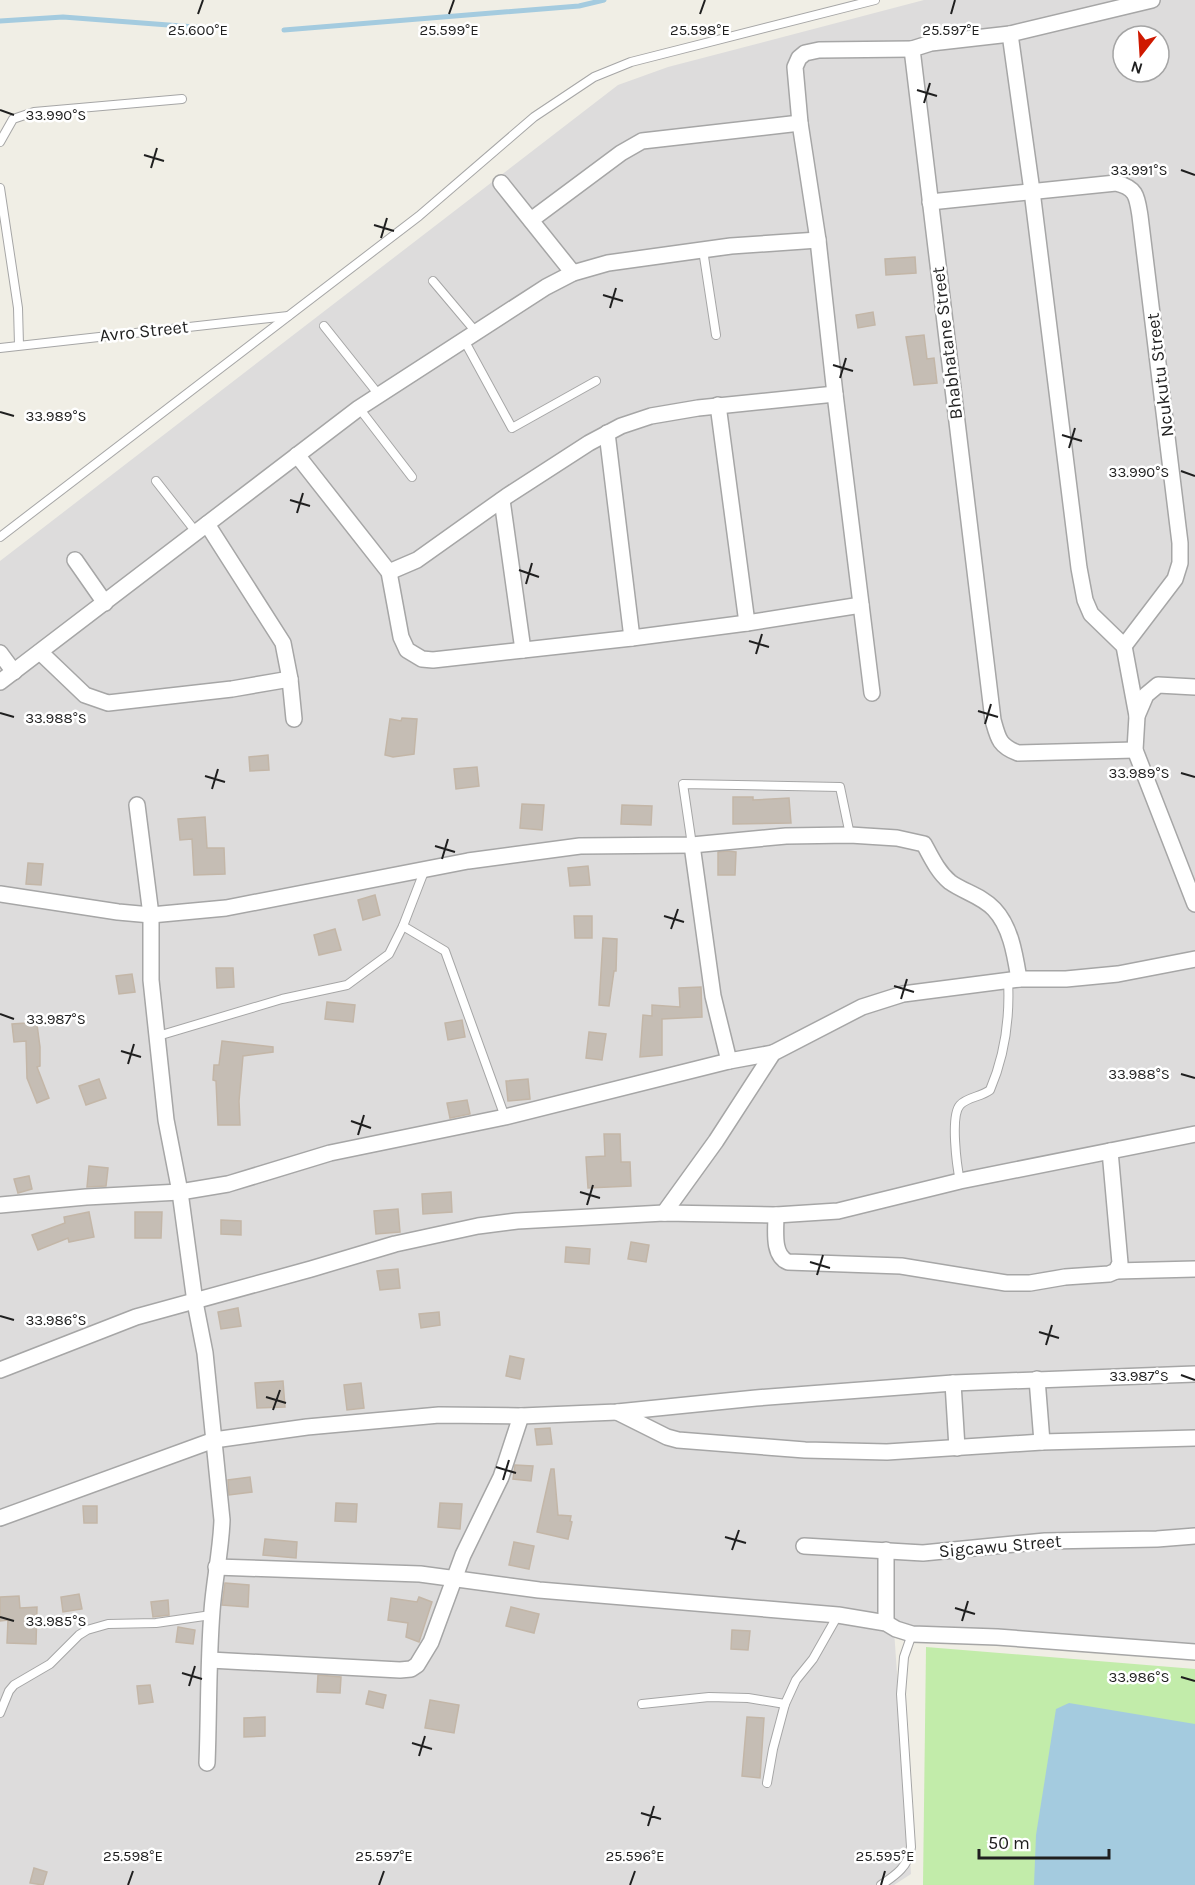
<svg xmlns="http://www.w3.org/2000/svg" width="1195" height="1885" font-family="Karla,sans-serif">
	<rect width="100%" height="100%" fill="#f0eee5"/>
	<path fill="#dddcdc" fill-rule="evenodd" d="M 924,0 L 1195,0 L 1195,1652 L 894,1630 L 911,1874 L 894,1885 L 0,1885 L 0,561 L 618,85 L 668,67 ZM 1123,36 L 1159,36 L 1159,72 L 1123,72 Z"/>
	<path fill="#c2ecaa" d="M 926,1647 L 1195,1669 L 1195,1885 L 923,1885 Z"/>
	<path fill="#a4cbdf" d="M 1069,1703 L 1195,1724 L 1195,1885 L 1034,1885 L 1036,1835 L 1056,1709 Z"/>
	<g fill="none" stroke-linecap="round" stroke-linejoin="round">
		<g stroke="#a4cbdf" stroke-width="5">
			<path d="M 0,21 L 63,17 L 208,28"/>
			<path d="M 284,30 L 579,6 L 604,0"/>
		</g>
	</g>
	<g fill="#c5bdb4" stroke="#c3b6a7" stroke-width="1.5">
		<path d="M 915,257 L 916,273 L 886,275 L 885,259 Z"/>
		<path d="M 873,312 L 875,325 L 858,328 L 856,315 Z"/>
		<path d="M 924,335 L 927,359 L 934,358 L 937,383 L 914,385 L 906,337 Z"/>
		<path d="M 402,718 L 417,719 L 414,754 L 393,757 L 385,755 L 390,719 L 401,721 Z"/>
		<path d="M 268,755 L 269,770 L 250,771 L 249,757 Z"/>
		<path d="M 477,767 L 479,786 L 456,789 L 454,769 Z"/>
		<path d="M 733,797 L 753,797 L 753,800 L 789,798 L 791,823 L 733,824 Z"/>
		<path d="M 522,804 L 544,805 L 542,830 L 520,828 Z"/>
		<path d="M 622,805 L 652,806 L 651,825 L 621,824 Z"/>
		<path d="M 205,817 L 207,848 L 224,848 L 225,874 L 194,875 L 192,839 L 180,840 L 178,819 Z"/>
		<path d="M 727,851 L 736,852 L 735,875 L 718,875 L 718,852 Z"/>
		<path d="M 28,863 L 43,864 L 41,885 L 26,884 Z"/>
		<path d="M 588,866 L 590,885 L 570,886 L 568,868 Z"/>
		<path d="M 375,895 L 380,915 L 363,920 L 358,900 Z"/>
		<path d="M 574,916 L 592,916 L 592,938 L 575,938 Z"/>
		<path d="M 335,929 L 341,950 L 319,955 L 314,935 Z"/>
		<path d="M 603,938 L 617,939 L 616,971 L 614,971 L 609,1006 L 599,1005 Z"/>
		<path d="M 216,968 L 233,968 L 234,987 L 217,988 Z"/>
		<path d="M 132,974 L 135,992 L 119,994 L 116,976 Z"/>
		<path d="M 701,987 L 702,1017 L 662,1019 L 662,1055 L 640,1057 L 643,1015 L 652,1016 L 652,1005 L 680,1007 L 679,988 Z"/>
		<path d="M 327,1002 L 355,1005 L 353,1022 L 325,1019 Z"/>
		<path d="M 36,1017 L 40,1047 L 40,1066 L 37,1067 L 49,1098 L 37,1103 L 27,1078 L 26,1041 L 14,1042 L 12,1024 L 26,1023 L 26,1018 Z"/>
		<path d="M 462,1020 L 465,1037 L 448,1040 L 445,1023 Z"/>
		<path d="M 589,1032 L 606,1034 L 602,1060 L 586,1058 Z"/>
		<path d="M 222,1041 L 273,1047 L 273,1052 L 243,1056 L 239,1101 L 240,1125 L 218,1125 L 216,1081 L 213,1080 L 214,1065 L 219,1065 Z"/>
		<path d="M 99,1079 L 106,1098 L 86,1105 L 79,1086 Z"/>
		<path d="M 528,1079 L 530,1099 L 508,1101 L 506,1081 Z"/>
		<path d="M 467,1100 L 470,1114 L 450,1118 L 447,1103 Z"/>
		<path d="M 604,1134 L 620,1134 L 621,1162 L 630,1162 L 631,1186 L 588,1188 L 586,1157 L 605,1156 Z"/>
		<path d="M 89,1166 L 108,1168 L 106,1186 L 87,1187 Z"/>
		<path d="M 29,1176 L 32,1189 L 18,1193 L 14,1179 Z"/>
		<path d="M 451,1192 L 452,1212 L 423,1214 L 422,1194 Z"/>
		<path d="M 398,1209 L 400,1232 L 376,1234 L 374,1211 Z"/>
		<path d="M 89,1212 L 94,1237 L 69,1242 L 68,1238 L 38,1250 L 32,1235 L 65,1223 L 64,1217 Z"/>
		<path d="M 135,1212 L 162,1212 L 161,1238 L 135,1238 Z"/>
		<path d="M 221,1220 L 241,1221 L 241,1235 L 221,1234 Z"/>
		<path d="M 631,1242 L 649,1245 L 646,1262 L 628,1259 Z"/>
		<path d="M 566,1247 L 590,1249 L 589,1264 L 565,1262 Z"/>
		<path d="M 398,1269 L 400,1288 L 380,1290 L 377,1271 Z"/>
		<path d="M 238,1308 L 241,1326 L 221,1329 L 218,1312 Z"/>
		<path d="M 439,1312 L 440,1325 L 421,1328 L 419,1314 Z"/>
		<path d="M 510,1356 L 524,1359 L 520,1379 L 506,1376 Z"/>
		<path d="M 283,1381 L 285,1407 L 257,1408 L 255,1383 Z"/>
		<path d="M 361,1383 L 364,1408 L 347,1410 L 344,1385 Z"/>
		<path d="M 550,1428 L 552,1444 L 537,1445 L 535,1429 Z"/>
		<path d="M 515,1465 L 533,1466 L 531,1481 L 513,1479 Z"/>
		<path d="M 551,1469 L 554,1469 L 558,1515 L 571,1516 L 570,1521 L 572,1522 L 568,1539 L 537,1532 Z"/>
		<path d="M 250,1477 L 252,1492 L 229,1495 L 228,1480 Z"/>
		<path d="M 336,1503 L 357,1504 L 356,1522 L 335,1521 Z"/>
		<path d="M 440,1503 L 462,1504 L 460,1529 L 438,1527 Z"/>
		<path d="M 83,1506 L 97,1506 L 97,1523 L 84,1523 Z"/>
		<path d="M 265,1539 L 297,1542 L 296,1558 L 263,1555 Z"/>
		<path d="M 514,1542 L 534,1546 L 529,1569 L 509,1565 Z"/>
		<path d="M 225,1583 L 249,1585 L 248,1607 L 222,1605 Z"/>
		<path d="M 79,1594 L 82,1609 L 63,1612 L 61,1597 Z"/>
		<path d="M 19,1596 L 20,1608 L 37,1607 L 36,1644 L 7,1643 L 8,1620 L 0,1621 L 0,1597 Z"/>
		<path d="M 419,1597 L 432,1602 L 419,1642 L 406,1637 L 408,1623 L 388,1620 L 391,1598 L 417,1602 Z"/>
		<path d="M 168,1600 L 169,1615 L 153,1617 L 151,1602 Z"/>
		<path d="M 511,1607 L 539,1614 L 534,1633 L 506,1626 Z"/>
		<path d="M 178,1627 L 195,1630 L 193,1644 L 176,1642 Z"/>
		<path d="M 732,1630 L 750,1631 L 748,1650 L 731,1649 Z"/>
		<path d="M 318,1675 L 341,1677 L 340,1693 L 317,1692 Z"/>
		<path d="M 150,1685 L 153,1702 L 139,1704 L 137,1686 Z"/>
		<path d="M 369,1691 L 386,1695 L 383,1708 L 366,1704 Z"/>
		<path d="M 430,1700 L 459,1705 L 454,1733 L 425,1728 Z"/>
		<path d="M 265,1717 L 265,1736 L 244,1737 L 244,1718 Z"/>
		<path d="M 747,1717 L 764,1718 L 760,1778 L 742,1776 Z"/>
		<path d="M 34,1868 L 47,1872 L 43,1885 L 30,1883 Z"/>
	</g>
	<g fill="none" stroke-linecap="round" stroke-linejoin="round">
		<defs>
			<g id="service">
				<path d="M 0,142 L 13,119 L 34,112 L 182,99"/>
				<path d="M 0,188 L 18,308 L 19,345"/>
				<path d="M 703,250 L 716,335"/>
				<path d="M 433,281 L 476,332"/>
				<path d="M 324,326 L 379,395"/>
				<path d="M 464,340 L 512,428 L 596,381"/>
				<path d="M 0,348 L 288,316"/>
				<path d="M 359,408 L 412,477"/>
				<path d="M 156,481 L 196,532"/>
				<path d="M 0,537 L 419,216 L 534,117 L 594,77 L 631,62 L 875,0"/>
				<path d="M 692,845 L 683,784 L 840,787 L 850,835"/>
				<path d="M 425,869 L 403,926 L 445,951 L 505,1117"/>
				<path d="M 158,1036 L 282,999 L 347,985 L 389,954 L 403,926"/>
				<path d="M 960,1181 C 957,1167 950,1116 960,1105 C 967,1097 981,1097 990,1090 C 1005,1055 1010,1017 1008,980"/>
				<path d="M 642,1704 L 709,1697 L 748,1698 L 785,1704"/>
				<path d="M 0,1713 L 9,1691 L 14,1685 L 50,1664 L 79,1635 L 87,1630 L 108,1624 L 156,1623 L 211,1615"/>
				<path d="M 767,1783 L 773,1749 L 785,1704 L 796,1680 L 813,1659 L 838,1615"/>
				<path d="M 881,1885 C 896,1875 909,1866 911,1847 L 901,1694 L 904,1657 L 912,1634"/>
			</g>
			<g id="minor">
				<path d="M 1010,34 L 1032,191 L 1079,568 L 1085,600 L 1091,614 L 1124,646 L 1137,716"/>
				<path d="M 501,183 L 573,273"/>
				<path d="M 930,202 L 1116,183 C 1137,188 1137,197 1140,216 L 1180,543 L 1180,563 L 1175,579 L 1124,646"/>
				<path d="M 531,220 L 621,153 L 642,141 L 800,123"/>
				<path d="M 718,405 L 747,623"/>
				<path d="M 607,433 L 632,638"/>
				<path d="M 297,455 L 389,572 L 401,637 L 407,650 L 422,659 L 433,660 L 632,638 L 747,623 L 861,605"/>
				<path d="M 502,500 L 523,650"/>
				<path d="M 207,524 L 283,643 L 290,679 L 294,719"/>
				<path d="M 75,560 L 105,603"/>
				<path d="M 389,572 L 417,560 L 507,496 L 589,443 L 621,426 L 651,416 L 698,408 L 835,394"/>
				<path d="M 40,652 L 85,695 L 108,703 L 232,689 L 290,679"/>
				<path d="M 0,653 L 14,672"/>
				<path d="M 0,682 L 359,408 L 546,287 L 573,273 L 608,263 L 731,246 L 818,240"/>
				<path d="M 1195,687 L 1158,685 L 1146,695 L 1137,716 L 1135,750 L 1195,904"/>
				<path d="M 872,693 L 835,394 L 818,240 L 800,123 L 795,67 L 799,58 L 805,53 L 819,50 L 912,49"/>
				<path d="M 1135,750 L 1018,753 C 999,746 998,738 993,720 L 912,49 L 931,43 L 1010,34 L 1152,0"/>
				<path d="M 137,805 L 151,915 L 151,980 L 166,1120 L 180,1192 L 195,1302 L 205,1353 L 222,1520 C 221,1551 214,1581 212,1611 C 208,1662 209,1713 207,1763"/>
				<path d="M 692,845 L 713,996 L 729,1061"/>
				<path d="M 0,894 L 118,912 L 151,915 L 226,908 L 468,861 L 580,846 L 692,845 L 786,836 L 850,835 L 897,838 L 924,844 C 931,857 938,872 950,882 C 964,892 982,896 994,909 C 1011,927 1015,955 1019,979"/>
				<path d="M 0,1205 L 86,1197 L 180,1192 L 228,1184 L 330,1153 L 505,1117 L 729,1061 L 773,1053"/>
				<path d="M 664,1213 L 716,1141 L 773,1053 L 862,1007 L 903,994 L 1019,979 L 1066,979 L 1118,974 L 1195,959"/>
				<path d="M 776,1215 C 776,1230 772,1255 788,1262 L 901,1266 L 1006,1283 L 1030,1283 L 1065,1277 L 1109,1274 L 1116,1271 L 1120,1263 L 1110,1151"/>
				<path d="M 1116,1271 L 1195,1269"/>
				<path d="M 0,1370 L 136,1317 L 311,1269 L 395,1244 L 478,1226 L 517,1221 L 664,1213 L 776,1215 L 838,1211 L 960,1181 L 1195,1134"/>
				<path d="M 1037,1379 L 1042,1442"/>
				<path d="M 953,1383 L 957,1448"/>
				<path d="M 617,1412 L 667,1437 L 678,1440 L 805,1450 L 887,1452 L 1042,1442 L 1195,1438"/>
				<path d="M 0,1518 L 214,1440 L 307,1427 L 439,1415 L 521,1416 L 617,1412 L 756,1398 L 953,1383 L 1195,1374"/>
				<path d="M 804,1546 L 923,1553 L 1045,1541 L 1157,1539 L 1195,1536"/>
				<path d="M 886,1550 L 886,1623"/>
				<path d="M 216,1567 L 420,1574 L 539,1590 L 838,1615 L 886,1623 L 896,1629 L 912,1634 L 997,1637 L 1195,1652"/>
				<path d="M 210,1660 L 400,1670 L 411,1669 L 417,1665 L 431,1642 L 463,1555 L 501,1477 L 521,1416"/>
			</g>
		</defs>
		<use href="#service" stroke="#a6a6a6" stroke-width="10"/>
		<use href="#minor" stroke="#a6a6a6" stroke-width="18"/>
		<use href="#service" stroke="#fff" stroke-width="8"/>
		<use href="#minor" stroke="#fff" stroke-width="15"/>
	</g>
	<path fill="none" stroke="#1f1f1f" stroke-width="2" d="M 198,14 L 203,0M 449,14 L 454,0M 700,14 L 705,0M 951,14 L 955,0M 917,90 L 937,96M 924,103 L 930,83M 0,110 L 14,115M 144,155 L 164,161M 151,168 L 157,148M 1181,170 L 1195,175M 374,225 L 394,231M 381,238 L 387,218M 603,295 L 623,301M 610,308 L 616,288M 833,365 L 853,371M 840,378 L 846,358M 0,412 L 14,416M 1062,435 L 1082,441M 1069,448 L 1075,428M 1181,471 L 1195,476M 290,500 L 310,506M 297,513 L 303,493M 519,570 L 539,577M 526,584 L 532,563M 749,641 L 769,647M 756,654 L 762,634M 978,711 L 998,717M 0,713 L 14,717M 985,724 L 991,704M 1181,773 L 1195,777M 205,776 L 225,782M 212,789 L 218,769M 435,846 L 455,852M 442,859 L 448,839M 664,916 L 684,922M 671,929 L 678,909M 894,986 L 914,992M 901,999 L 907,979M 0,1014 L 14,1019M 121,1051 L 141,1057M 128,1064 L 134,1044M 1181,1074 L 1195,1078M 351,1121 L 371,1128M 358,1135 L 364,1115M 580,1192 L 600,1198M 587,1205 L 593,1185M 810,1262 L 830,1268M 817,1275 L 823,1255M 0,1316 L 14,1320M 1039,1332 L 1059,1338M 1046,1345 L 1052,1325M 1181,1375 L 1195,1380M 266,1397 L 286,1403M 273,1410 L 280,1390M 496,1467 L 516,1473M 503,1480 L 509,1460M 725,1537 L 746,1543M 732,1550 L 739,1530M 955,1608 L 975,1614M 0,1617 L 14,1621M 962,1621 L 968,1601M 182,1673 L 202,1679M 1181,1677 L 1195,1681M 189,1686 L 195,1666M 412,1743 L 432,1749M 419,1756 L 425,1736M 641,1813 L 661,1819M 648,1826 L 654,1806M 128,1885 L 133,1871M 379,1885 L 384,1871M 630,1885 L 635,1871M 881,1885 L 885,1871"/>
	<g text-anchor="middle" stroke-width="5" stroke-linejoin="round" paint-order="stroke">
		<g font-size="18" fill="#1f1f1f" stroke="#fff">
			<text transform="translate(144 331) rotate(-6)" y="6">Avro Street</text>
			<text transform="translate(947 343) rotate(-97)" y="6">Bhabhatane Street</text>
			<text transform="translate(1160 375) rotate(-97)" y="6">Ncukutu Street</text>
			<text transform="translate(1000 1546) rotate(-5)" y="6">Sigcawu Street</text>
		</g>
	</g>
	<g font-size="15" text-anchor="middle" fill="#1f1f1f" stroke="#fff" stroke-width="5" stroke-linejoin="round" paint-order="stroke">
		<text x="198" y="35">25.600°E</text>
		<text x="449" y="35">25.599°E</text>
		<text x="700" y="35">25.598°E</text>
		<text x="951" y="35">25.597°E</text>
		<text x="56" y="120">33.990°S</text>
		<text x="1139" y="175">33.991°S</text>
		<text x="56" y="421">33.989°S</text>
		<text x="1139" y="477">33.990°S</text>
		<text x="56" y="723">33.988°S</text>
		<text x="1139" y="778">33.989°S</text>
		<text x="56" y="1024">33.987°S</text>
		<text x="1139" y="1079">33.988°S</text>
		<text x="56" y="1325">33.986°S</text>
		<text x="1139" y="1381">33.987°S</text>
		<text x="56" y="1626">33.985°S</text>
		<text x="1139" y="1682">33.986°S</text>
		<text x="133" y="1861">25.598°E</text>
		<text x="384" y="1861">25.597°E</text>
		<text x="635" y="1861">25.596°E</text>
		<text x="885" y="1861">25.595°E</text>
	</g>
	<g transform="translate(1141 54) rotate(197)"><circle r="28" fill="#ffffff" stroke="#a5a5a5" stroke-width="1.5"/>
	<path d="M0-4.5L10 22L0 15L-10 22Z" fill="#cf1900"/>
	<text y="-9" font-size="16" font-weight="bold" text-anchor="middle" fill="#1f1f1f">N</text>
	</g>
	<path d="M979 1849v9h130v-9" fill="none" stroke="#1f1f1f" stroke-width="3"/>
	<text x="988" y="1849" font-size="18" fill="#1f1f1f" stroke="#ffffff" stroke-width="4.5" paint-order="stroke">50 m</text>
</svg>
